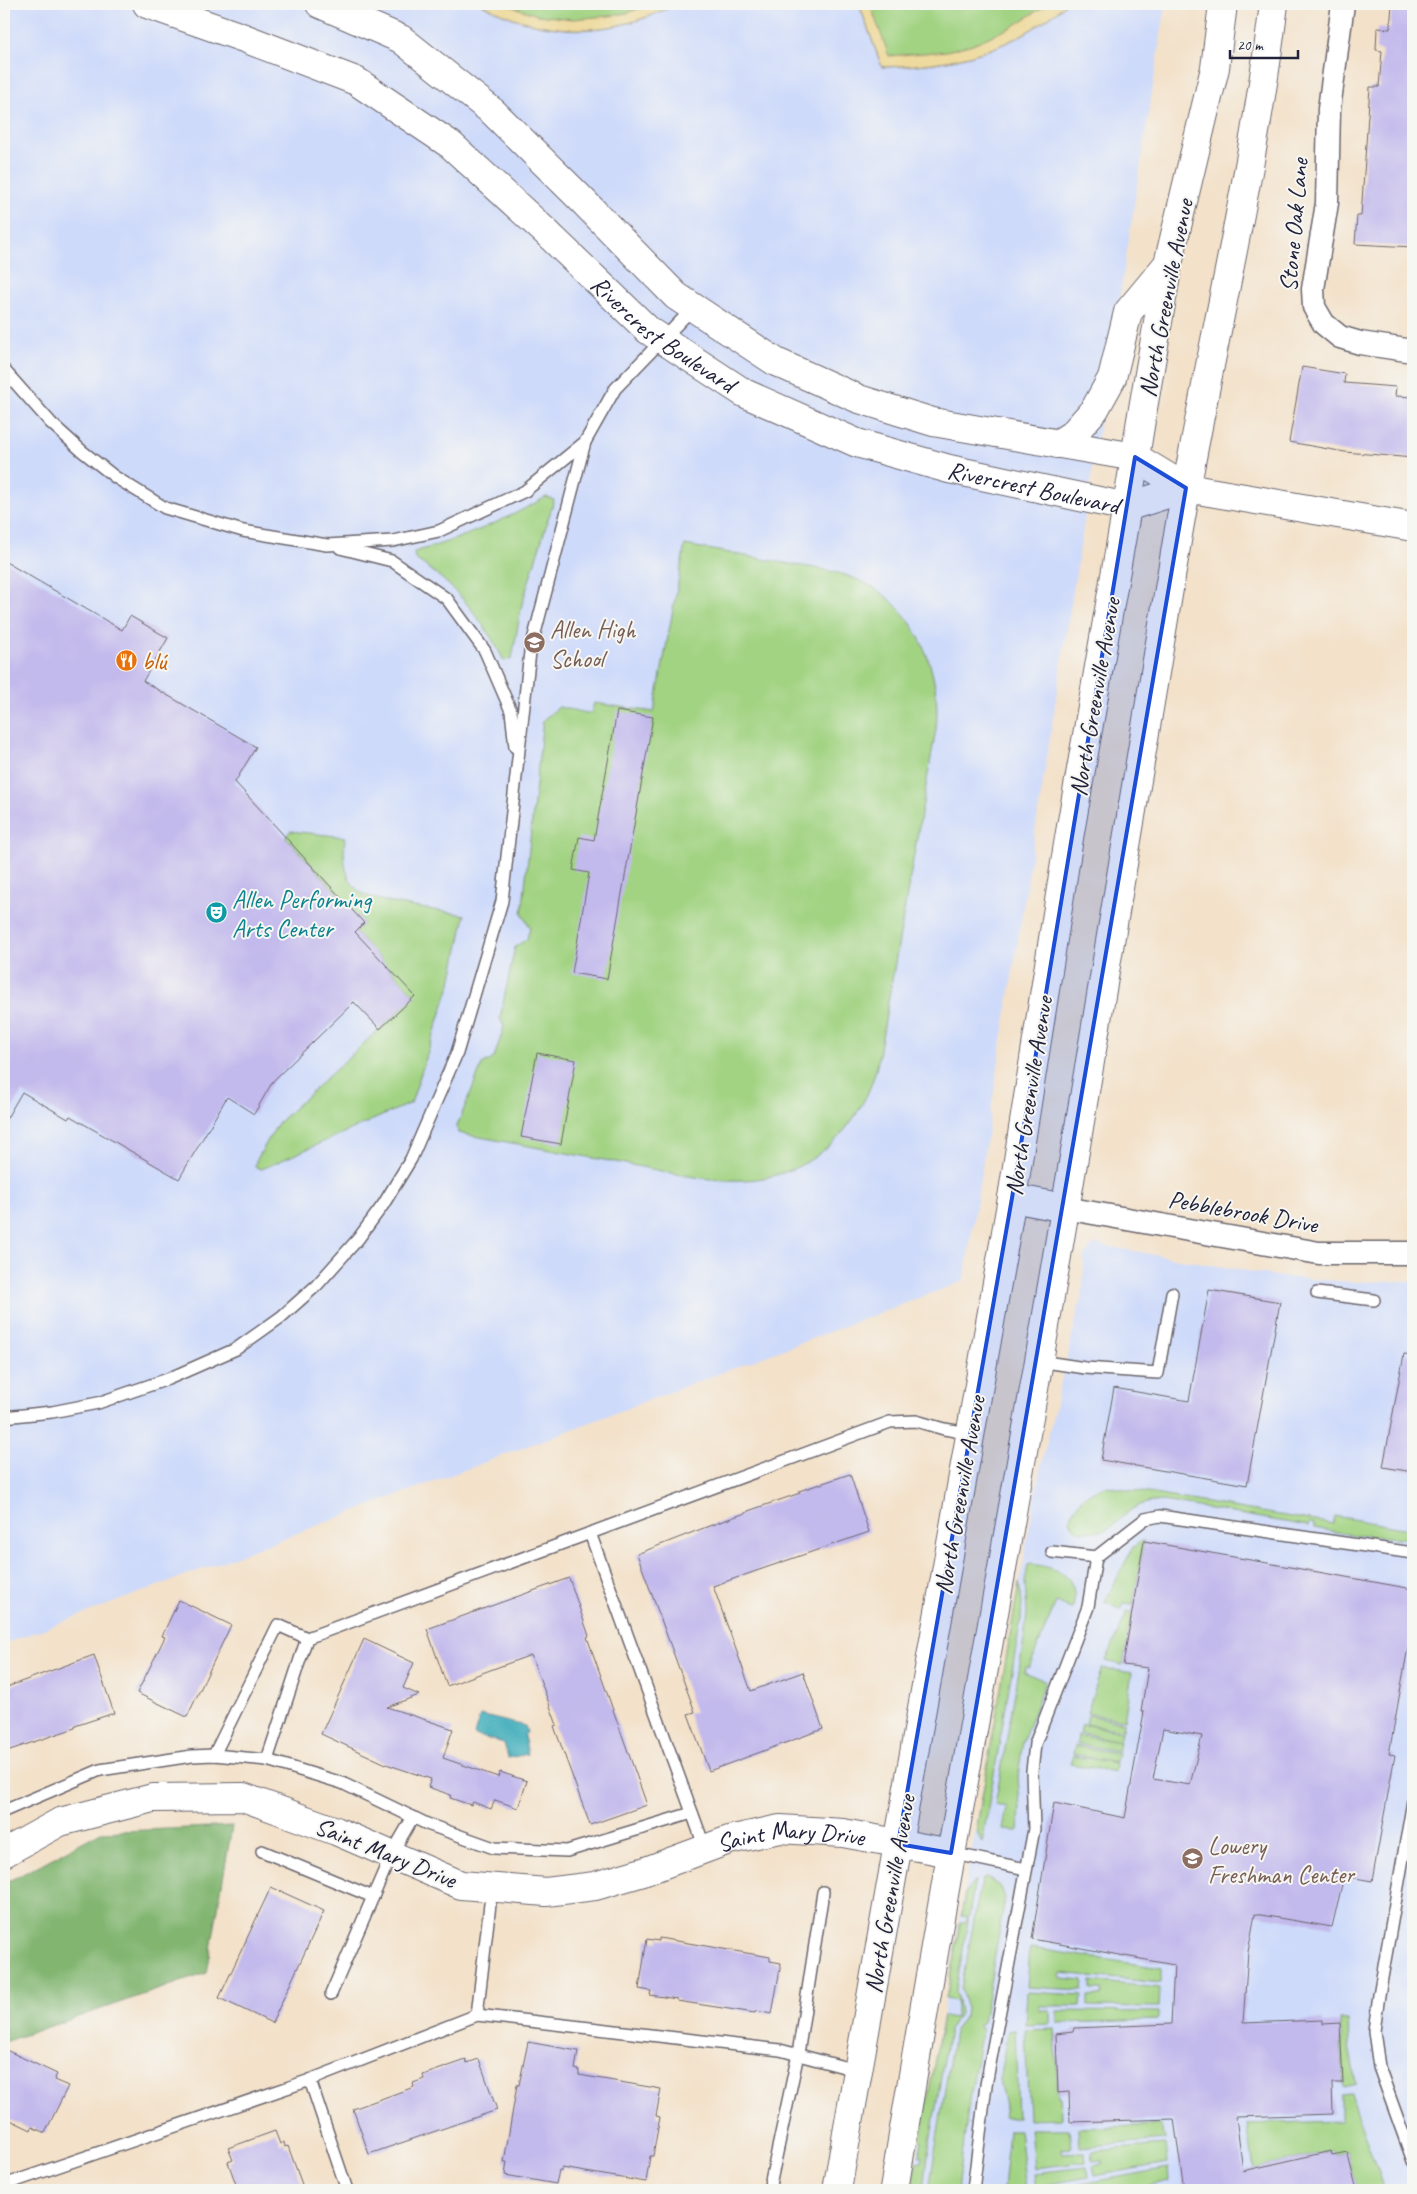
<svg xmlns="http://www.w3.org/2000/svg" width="1417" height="2194" font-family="Caveat,sans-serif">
	<rect width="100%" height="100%" fill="#f6f6f2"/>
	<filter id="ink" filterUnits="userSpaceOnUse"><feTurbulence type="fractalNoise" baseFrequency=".02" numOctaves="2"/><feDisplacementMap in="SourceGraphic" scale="10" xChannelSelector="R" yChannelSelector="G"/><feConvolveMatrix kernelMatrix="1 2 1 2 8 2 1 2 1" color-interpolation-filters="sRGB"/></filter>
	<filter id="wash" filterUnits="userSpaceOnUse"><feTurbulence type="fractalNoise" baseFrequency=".0096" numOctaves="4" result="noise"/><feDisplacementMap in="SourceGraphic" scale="20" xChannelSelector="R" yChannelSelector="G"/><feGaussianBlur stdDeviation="1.12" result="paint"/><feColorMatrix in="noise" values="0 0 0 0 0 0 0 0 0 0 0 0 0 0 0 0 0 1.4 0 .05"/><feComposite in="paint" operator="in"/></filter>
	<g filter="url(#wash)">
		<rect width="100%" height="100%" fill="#f3e1c9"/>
		<g fill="#cedafa">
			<path d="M 4,4 L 1166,4 L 964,1281 L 4,1644 Z"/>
			<path d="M 1094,1244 L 1281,1277 L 1354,1282 L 1413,1281 L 1413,2190 L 911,2190 L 1039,1474 L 1083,1290 L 1084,1256 Z"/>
		</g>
		<g fill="#a2d382" stroke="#627a5e">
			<path d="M 482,4 L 667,4 L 668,8 C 608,38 541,36 482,4 Z"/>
			<path d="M 859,4 L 1066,4 C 1010,52 954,65 882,67 Z"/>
			<path d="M 546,497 L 554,500 L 522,604 L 512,658 L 504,661 C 483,619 455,584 415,559 L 414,552 C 461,539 504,521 546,497 Z"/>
			<path d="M 685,545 C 720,551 755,558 790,564 C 814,568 840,571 863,582 C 918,608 942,673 936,729 L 877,1066 C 861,1129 810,1178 743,1180 C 704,1182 664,1171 626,1164 C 570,1154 514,1143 458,1133 L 457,1126 L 482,1065 L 494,1058 L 504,1027 L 500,1018 L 515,947 L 527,939 L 530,927 L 522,914 L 543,720 L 559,707 L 591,714 L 594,703 L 654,712 Z"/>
			<path d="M 290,831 L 345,837 C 343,856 343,877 359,891 C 372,903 444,911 465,915 L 451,983 L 411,1103 L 262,1169 L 255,1167 L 256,1161 L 278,1123 L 415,996 L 355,932 L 364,923 L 286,837 Z"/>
			<path d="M 1106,1486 L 1333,1524 L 1335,1516 L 1413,1530 L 1413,1539 L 1353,1535 L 1314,1528 L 1314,1524 L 1309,1523 L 1308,1526 L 1163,1501 C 1155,1502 1147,1502 1140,1505 C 1114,1517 1116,1536 1082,1531 C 1075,1530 1071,1526 1070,1518 C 1078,1500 1087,1492 1106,1486 Z"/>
			<path d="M 1142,1541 L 1144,1541 L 1133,1605 L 1124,1604 L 1121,1610 L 1105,1602 L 1133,1547 Z"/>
			<path d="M 1032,1564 C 1059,1569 1080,1576 1073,1608 L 1071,1609 L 1056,1602 L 1029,1668 L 1026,1667 L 1024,1672 L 1045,1681 L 1023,1741 L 1018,1776 L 1020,1809 L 1018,1831 L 1003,1830 L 1007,1807 L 995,1805 L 1023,1647 L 1027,1613 L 1025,1582 L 1028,1565 Z"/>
			<path d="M 1019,1583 L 1022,1603 L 1021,1619 L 982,1843 L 977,1832 L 977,1826 Z"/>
			<path d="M 1127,1612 L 1132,1614 L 1123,1665 L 1106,1661 Z"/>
			<path d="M 1102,1668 L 1132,1673 L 1124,1720 L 1087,1713 Z"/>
			<path d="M 1088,1715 L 1123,1722 L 1122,1730 L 1086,1724 Z"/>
			<path d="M 1082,1724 L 1122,1732 L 1120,1741 L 1080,1733 Z"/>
			<path d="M 1078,1735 L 1120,1742 L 1118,1751 L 1077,1744 Z"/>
			<path d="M 1075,1746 L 1118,1753 L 1116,1762 L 1073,1754 Z"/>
			<path d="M 1073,1756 L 1116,1763 L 1115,1772 L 1070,1764 Z"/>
			<path d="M 987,1878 L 1001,1887 L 1005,1898 L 983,2023 L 980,2023 L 979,2028 L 982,2029 L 967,2116 L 958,2190 L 929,2190 L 954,2032 L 965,2016 L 966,2006 L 961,1989 L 979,1893 L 983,1879 Z"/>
			<path d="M 975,1881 L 956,1990 L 960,2013 L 949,2030 L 928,2154 L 924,2190 L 912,2190 L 916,2163 L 921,2162 L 922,2157 L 919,2156 L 922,2141 L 920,2140 L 943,2016 L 955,2018 L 957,2001 L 946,1999 L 960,1922 L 966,1922 L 967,1917 L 961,1916 L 965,1893 Z"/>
			<path d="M 1030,1948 L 1161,1968 L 1161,1983 L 1061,1973 L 1060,1978 L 1083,1980 L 1082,1990 L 1027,1987 Z"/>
			<path d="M 1091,1981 L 1160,1988 L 1159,2007 L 1088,2006 L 1088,1996 L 1102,1996 L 1102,1990 L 1091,1990 Z"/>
			<path d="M 1027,1992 L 1082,1995 L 1081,2006 L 1039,2006 L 1039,2010 L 1050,2010 L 1050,2024 L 1025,2025 Z"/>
			<path d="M 1058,2011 L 1158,2012 L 1158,2020 L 1058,2023 Z"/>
			<path d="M 1340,2020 L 1348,2020 L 1349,2046 L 1356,2084 L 1344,2087 Z"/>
			<path d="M 1055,2029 L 1058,2097 L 1060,2097 L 1061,2118 L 1029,2119 L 1025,2030 Z"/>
			<path d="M 1015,2030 L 1018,2118 L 1003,2118 L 1005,2106 L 999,2080 L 1008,2031 Z"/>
			<path d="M 1351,2094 L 1385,2190 L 1357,2190 L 1347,2152 L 1332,2155 L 1330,2151 L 1254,2169 L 1247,2124 L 1341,2121 L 1341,2095 Z"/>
			<path d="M 1162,2125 L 1165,2140 L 1079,2147 L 1078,2128 Z"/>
			<path d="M 1030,2129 L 1069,2129 L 1071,2148 L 1062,2149 L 1062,2153 L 1085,2152 L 1086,2162 L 1034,2168 Z"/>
			<path d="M 1009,2130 L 1019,2130 L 1026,2190 L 1003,2190 Z"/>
			<path d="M 1165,2145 L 1167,2163 L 1095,2176 L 1093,2166 L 1102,2164 L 1102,2160 L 1093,2161 L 1092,2151 Z"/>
			<path d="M 1087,2167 L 1089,2177 L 1049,2184 L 1050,2189 L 1062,2187 L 1063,2190 L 1036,2190 L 1034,2173 Z"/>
			<path d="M 1168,2168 L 1169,2182 L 1134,2190 L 1071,2190 L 1070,2186 Z"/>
		</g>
		<path fill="#81b570" stroke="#526c56" d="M 232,1826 L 207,1973 L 4,2042 L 4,1884 L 101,1832 Z"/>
		<g fill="#eeda9e" stroke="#887e6c">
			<path d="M 482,4 L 505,4 L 537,15 L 573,19 L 609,16 L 627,13 L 652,4 L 667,4 L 668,8 C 608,38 541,36 482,4 Z"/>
			<path d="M 859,4 L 870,4 L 889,56 L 947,51 L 973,44 L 1012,27 L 1048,4 L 1066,4 C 1010,52 954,65 882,67 Z"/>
		</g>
		<path fill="#3fadbb" stroke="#30687b" d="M 480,1715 L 525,1726 L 527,1732 L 524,1736 L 528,1754 L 508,1758 L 504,1743 L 474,1735 Z"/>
		<g id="blocks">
			<g fill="#c2b9ec" fill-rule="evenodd">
				<path d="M 1392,4 L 1413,4 L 1413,247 L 1355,244 L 1357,216 L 1361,216 L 1370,87 L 1379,87 L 1382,51 L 1376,50 L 1377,28 L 1390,29 Z"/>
				<path d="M 1302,367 L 1345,374 L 1344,383 L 1396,387 L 1395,396 L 1413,397 L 1413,458 L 1345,452 L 1289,442 Z"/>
				<path d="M 4,561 L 122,630 L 130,616 L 168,638 L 143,681 L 256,747 L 235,782 L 364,923 L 355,932 L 415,996 L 380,1029 L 354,1002 L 273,1081 L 254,1114 L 227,1097 L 179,1179 L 70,1116 L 68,1119 L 22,1092 L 4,1123 Z"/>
				<path d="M 617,711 L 653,717 L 607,979 L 572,973 L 589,873 L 573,870 L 579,837 L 594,840 Z"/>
				<path d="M 537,1053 L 576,1060 L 561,1144 L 521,1137 Z"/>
				<path d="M 1209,1290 L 1280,1302 L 1247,1485 L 1101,1460 L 1114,1388 L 1189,1401 Z"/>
				<path d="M 1404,1354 L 1413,1355 L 1413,1472 L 1383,1467 Z"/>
				<path d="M 850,1474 L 869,1532 L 713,1586 L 751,1691 L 803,1672 L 823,1729 L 709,1771 L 688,1714 L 695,1712 L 637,1554 L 709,1526 L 748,1512 L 748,1511 L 800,1493 L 799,1491 Z"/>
				<path d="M 1144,1541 L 1413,1589 L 1413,1619 L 1389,1754 L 1395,1755 L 1372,1881 L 1344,1876 L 1332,1927 L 1255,1914 L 1248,1952 L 1243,2023 L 1323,2020 L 1323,2024 L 1340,2023 L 1343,2083 L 1332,2083 L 1333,2114 L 1236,2117 L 1243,2171 L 1331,2151 L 1332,2155 L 1347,2152 L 1357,2190 L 1184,2190 L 1174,2119 L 1070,2122 L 1069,2092 L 1058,2093 L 1056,2034 L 1073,2032 L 1074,2028 L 1171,2024 L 1174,1965 L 1032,1939 L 1054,1803 L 1125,1818 L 1144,1712 L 1141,1712 L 1148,1668 L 1123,1665 ZM 1163,1729 L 1202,1736 L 1190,1785 L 1153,1779 Z"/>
				<path d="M 569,1578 L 589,1636 L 587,1637 L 647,1805 L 590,1825 L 554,1726 L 557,1725 L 531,1655 L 447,1686 L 427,1629 Z"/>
				<path d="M 179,1600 L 231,1625 L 187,1717 L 137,1693 L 165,1637 L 162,1636 Z"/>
				<path d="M 364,1639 L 414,1663 L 403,1688 L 419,1695 L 387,1707 L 453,1729 L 443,1758 L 498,1777 L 500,1772 L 527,1781 L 518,1808 L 495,1800 L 491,1809 L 473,1802 L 471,1805 L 450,1798 L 451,1795 L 428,1787 L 431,1779 L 386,1764 L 321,1734 Z"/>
				<path d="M 94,1655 L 114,1713 L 75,1726 L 75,1728 L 4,1752 L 4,1688 Z"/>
				<path d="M 271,1887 L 324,1911 L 272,2023 L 219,1998 Z"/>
				<path d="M 659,1938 L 770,1957 L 770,1961 L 781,1963 L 772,2014 L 756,2011 L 755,2013 L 677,2001 L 677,1999 L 650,1995 L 651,1991 L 639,1989 L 647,1939 L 659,1941 Z"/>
				<path d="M 528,2042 L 578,2051 L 575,2069 L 579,2070 L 579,2075 L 661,2089 L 656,2116 L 660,2117 L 653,2156 L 650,2156 L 646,2182 L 562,2168 L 562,2171 L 559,2171 L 556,2184 L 505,2175 L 507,2162 L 504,2162 L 517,2085 L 519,2085 Z"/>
				<path d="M 4,2049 L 57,2074 L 54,2080 L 68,2086 L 45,2133 L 32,2127 L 31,2130 L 4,2117 Z"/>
				<path d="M 479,2059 L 497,2110 L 369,2154 L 353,2109 L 414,2087 L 413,2083 L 424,2079 L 423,2075 L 466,2060 L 467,2063 Z"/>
				<path d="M 275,2131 L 280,2144 L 284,2142 L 285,2147 L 288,2146 L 304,2190 L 238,2190 L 228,2162 L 233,2160 L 228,2148 Z"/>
			</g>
		</g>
	</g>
	<g filter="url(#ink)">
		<use href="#blocks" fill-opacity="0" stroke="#6b656d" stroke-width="1"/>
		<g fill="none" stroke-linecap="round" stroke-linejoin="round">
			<defs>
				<g id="service">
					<path d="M 4,370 L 51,423 L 82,451 L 115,477 L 165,508 L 243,531 L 327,545 L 393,541 L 439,531 L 525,491 L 585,442 L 615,389 L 693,308"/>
					<path d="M 340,548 L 392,561 L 447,599 L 485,651 L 511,711 L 515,747"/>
					<path d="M 1317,1293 L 1374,1300"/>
					<path d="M 1039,1361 L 1085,1368 L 1158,1373 L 1172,1293"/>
					<path d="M 4,1417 L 52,1412 L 98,1403 L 168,1379 L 236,1349 L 281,1317 L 317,1285 L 358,1239 L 383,1205 L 411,1159 L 457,1053 L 502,901 L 530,652 L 585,442"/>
					<path d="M 590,1533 L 705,1848"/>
					<path d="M 1052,1552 L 1096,1557 L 1145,1519 L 1160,1516 L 1413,1553"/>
					<path d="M 214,1755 L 278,1625 L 307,1638"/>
					<path d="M 267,1760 L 307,1638 L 890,1422 L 916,1421 L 944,1429 L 970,1433"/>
					<path d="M 1413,1801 L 1379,1995 L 1374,2031 L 1379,2067 L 1413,2161"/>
					<path d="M 4,1811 L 100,1770 L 192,1756 L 214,1755 L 267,1760 L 342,1783 L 427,1824 L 494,1848 L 567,1851 L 692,1813"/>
					<path d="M 262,1851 L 373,1897"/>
					<path d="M 951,1853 L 1026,1869"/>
					<path d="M 492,1887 L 477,2015 L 780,2050 L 859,2071"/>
					<path d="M 331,1994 L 391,1855 L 413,1817"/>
					<path d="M 310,2080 L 347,2190"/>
					<path d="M 4,2185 L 310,2080 L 477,2015"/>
					<path d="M 769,2190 L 798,2054 L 823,1892"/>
					<path d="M 973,2190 L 986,2085 L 1034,1829 L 1032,1771 L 1035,1744 L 1088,1607 L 1096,1557"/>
				</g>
				<g id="minor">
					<path d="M 1343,4 L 1329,109 L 1327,203 L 1313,289 L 1314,307 L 1324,324 L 1340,337 L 1360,343 L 1413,351"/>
					<path d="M 1065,1208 L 1319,1253 L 1413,1253"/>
				</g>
				<g id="tertiary">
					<path id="s1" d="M 147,4 L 244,38 L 356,81 L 451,145 L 547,233 L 648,330 L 744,393 L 857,443 L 949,469 L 1127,507 L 1186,488"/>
					<path d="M 320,4 L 401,39 L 493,112 L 578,196 L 676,296 L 776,362 L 859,399 L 933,422 L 1135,457 L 1186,488 L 1413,527"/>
					<path id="s2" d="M 4,1853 L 60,1822 L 153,1798 L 243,1797 L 336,1831 L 461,1885 L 546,1892 L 595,1886 L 643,1872 L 729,1840 L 780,1829 L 843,1833 L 951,1853"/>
				</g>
				<g id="secondary">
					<path d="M 1057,444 L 1073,434 L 1095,409 L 1112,378 L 1128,312 L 1167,265"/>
					<path d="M 1012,1198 L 1065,1208"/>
					<path d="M 837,2190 L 1012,1198 L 1069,838 L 1127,507 L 1141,420 L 1168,264 L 1215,68 L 1223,4"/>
					<path d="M 894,2190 C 939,1911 991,1633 1040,1355 C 1087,1084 1132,813 1177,541 C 1207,362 1252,185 1274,4"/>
				</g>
			</defs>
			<use href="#service" stroke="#6b656d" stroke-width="14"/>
			<use href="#minor" stroke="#6b656d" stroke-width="25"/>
			<use href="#tertiary" stroke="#6b656d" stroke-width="30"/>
			<use href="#secondary" stroke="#6b656d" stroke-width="30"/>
			<use href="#service" stroke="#fff" stroke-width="11"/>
			<use href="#minor" stroke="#fff" stroke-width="22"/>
			<use href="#tertiary" stroke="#fff" stroke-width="28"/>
			<use href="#secondary" stroke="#fff" stroke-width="28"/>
		</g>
	</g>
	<path fill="#1d4ed8" fill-opacity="0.2" stroke="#1d4ed8" stroke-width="4" stroke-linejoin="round" d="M 1135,457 L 1186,488 L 951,1853 L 898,1844 L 1012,1198 Z"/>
	<defs>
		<symbol id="school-disc" viewBox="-11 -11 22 22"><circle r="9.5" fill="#8d6e63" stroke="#f6f6f2"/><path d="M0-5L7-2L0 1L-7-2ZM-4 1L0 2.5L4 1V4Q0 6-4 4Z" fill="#fff"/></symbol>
		<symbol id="restaurant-disc" viewBox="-11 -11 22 22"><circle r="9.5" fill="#e8710a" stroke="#f6f6f2"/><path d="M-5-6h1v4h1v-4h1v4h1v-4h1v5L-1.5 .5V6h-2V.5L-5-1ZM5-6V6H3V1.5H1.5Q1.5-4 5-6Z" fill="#fff"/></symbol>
		<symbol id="theatre-disc" viewBox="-11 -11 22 22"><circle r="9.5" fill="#0f9aa8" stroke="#f6f6f2"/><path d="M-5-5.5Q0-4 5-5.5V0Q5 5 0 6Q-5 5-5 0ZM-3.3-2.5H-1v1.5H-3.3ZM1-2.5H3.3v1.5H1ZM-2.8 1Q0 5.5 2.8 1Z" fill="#fff"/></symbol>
	</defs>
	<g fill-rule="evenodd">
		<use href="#school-disc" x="522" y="630" width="25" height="25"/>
		<use href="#restaurant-disc" x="114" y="648" width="25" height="25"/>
		<use href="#theatre-disc" x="204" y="900" width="25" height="25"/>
		<use href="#school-disc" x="1180" y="1846" width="25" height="25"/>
	</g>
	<g text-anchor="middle" stroke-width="4" stroke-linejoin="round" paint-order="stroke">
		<g font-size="25" fill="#22223b" stroke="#f6f6f2">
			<text transform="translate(1293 225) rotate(-85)" y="9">Stone Oak Lane</text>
			<text transform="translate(1165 298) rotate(-79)" y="9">North Greenville Avenue</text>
			<text dy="9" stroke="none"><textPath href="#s1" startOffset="622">Rivercrest Boulevard</textPath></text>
			<text dy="9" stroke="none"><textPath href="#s1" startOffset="1028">Rivercrest Boulevard</textPath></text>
			<text transform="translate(1094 697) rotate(-80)" y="9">North Greenville Avenue</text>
			<text transform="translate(1028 1096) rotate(-81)" y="9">North Greenville Avenue</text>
			<text transform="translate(1243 1211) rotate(10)" y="9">Pebblebrook Drive</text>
			<text transform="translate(959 1495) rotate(-80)" y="9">North Greenville Avenue</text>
			<text dy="9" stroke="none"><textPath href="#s2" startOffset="824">Saint Mary Drive</textPath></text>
			<text transform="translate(386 1852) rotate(22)" y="9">Saint Mary Drive</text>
			<text transform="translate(889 1894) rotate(-80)" y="9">North Greenville Avenue</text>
		</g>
		<g font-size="25" fill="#785e54" stroke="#f6f6f2" text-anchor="start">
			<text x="550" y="638">Allen High<tspan x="550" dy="29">School</tspan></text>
			<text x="1208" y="1854">Lowery<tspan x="1208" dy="29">Freshman Center</tspan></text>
		</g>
		<g font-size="25" fill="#c56008" stroke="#f6f6f2" text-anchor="start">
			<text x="142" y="670">blú</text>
		</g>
		<g font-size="25" fill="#0d838f" stroke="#f6f6f2" text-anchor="start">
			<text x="232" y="908">Allen Performing<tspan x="232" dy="29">Arts Center</tspan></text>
		</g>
	</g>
	<rect width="1417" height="2194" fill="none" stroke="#f6f6f2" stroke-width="20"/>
	<path d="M1230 50v8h68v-8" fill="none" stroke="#22223b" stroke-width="2.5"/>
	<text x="1237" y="50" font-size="15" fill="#22223b" stroke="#f6f6f2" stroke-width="4" paint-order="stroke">20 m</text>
</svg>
